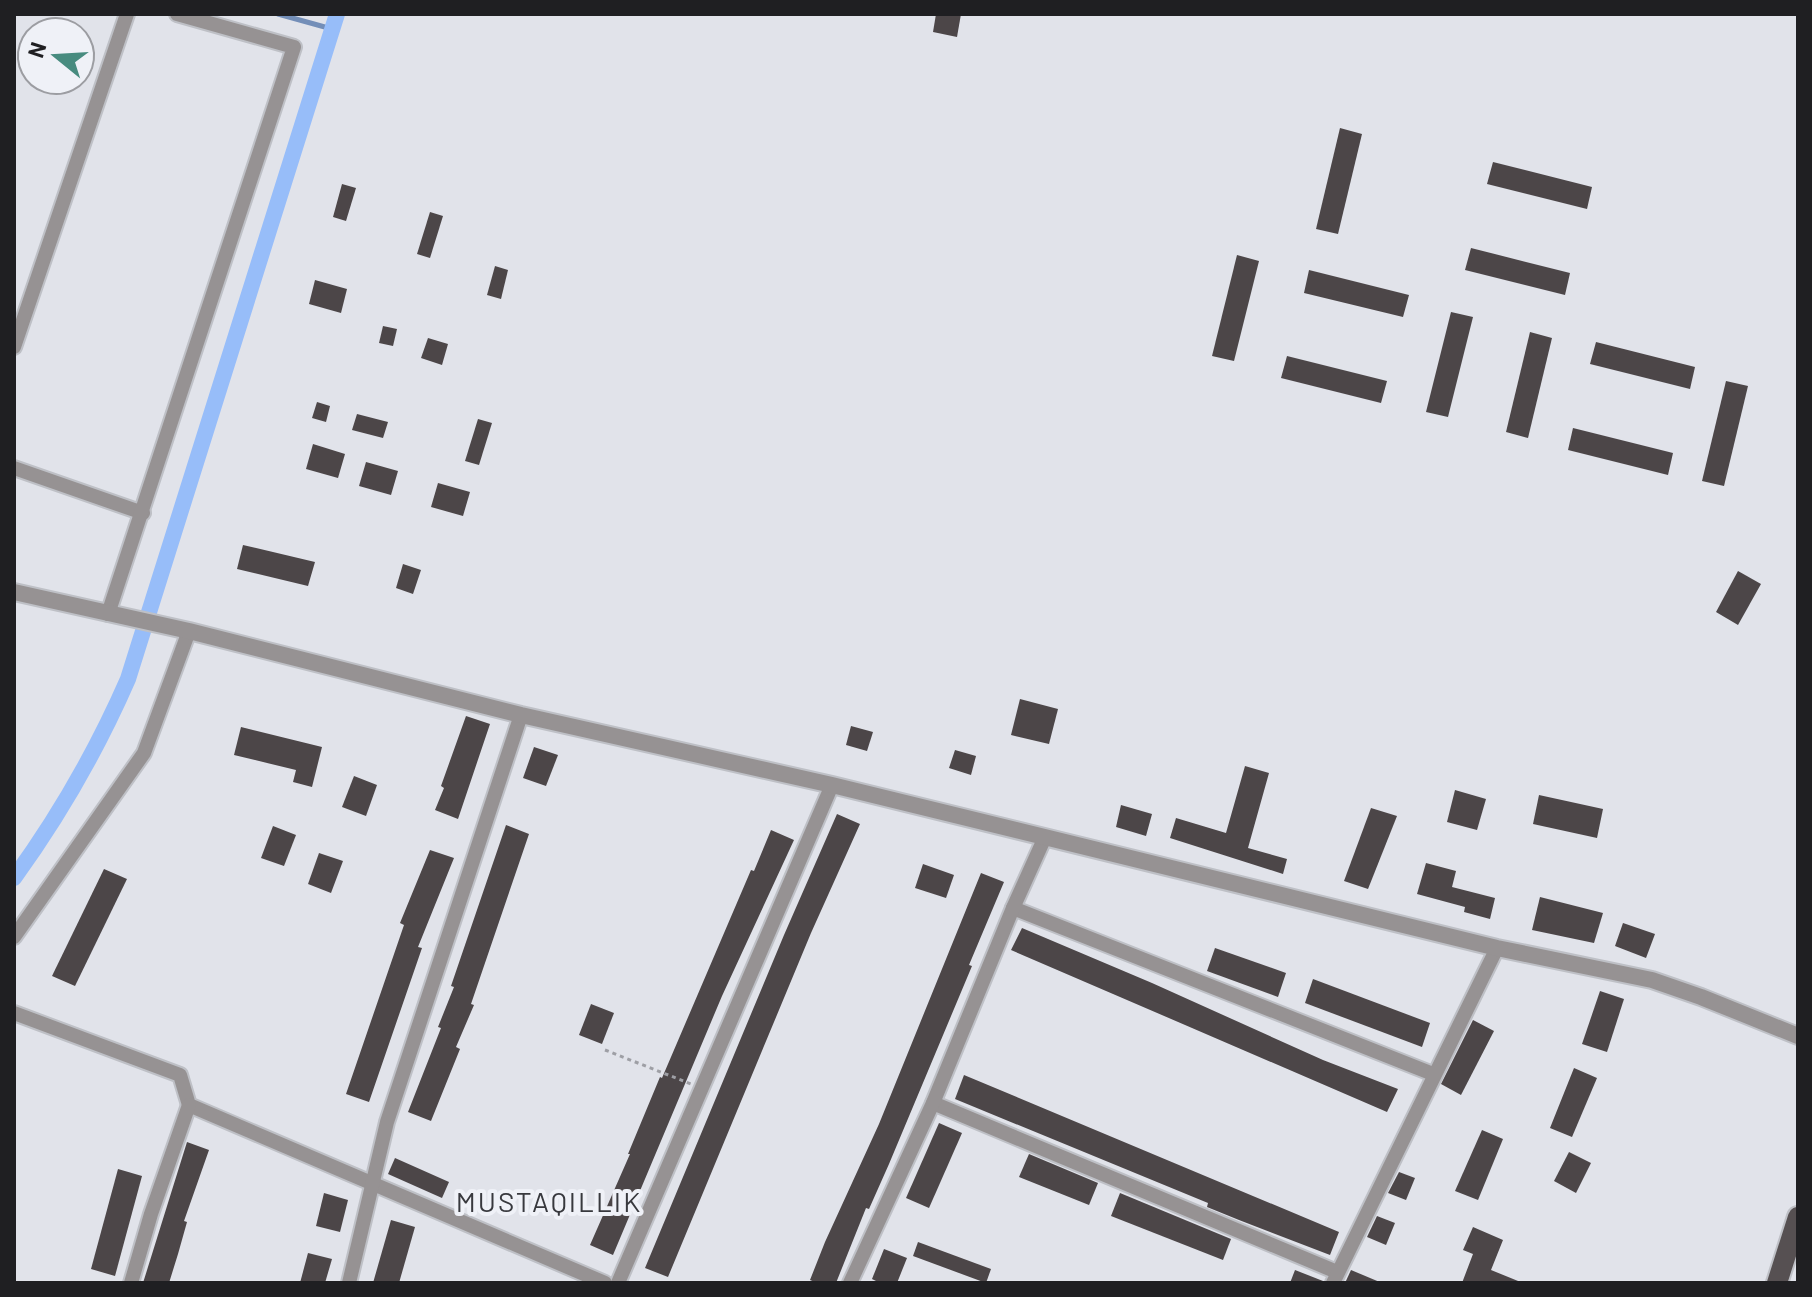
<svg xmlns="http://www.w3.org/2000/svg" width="1812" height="1297" font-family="Barlow,sans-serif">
	<rect width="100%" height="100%" fill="#e1e3ea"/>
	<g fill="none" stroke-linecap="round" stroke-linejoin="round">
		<path stroke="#738eb8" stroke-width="5" d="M 278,14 L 332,29"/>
		<path stroke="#97bdf9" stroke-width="16" d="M 14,878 C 59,816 97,750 128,679 L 337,14"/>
	</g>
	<g fill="#4c4648">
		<path d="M 936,14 L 961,14 L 957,37 L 933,32 Z"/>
		<path d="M 1340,128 L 1362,134 L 1338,234 L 1316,229 Z"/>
		<path d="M 1493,162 L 1592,187 L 1587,209 L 1487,184 Z"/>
		<path d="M 342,184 L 356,188 L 346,221 L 333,217 Z"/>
		<path d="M 430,212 L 443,216 L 430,258 L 417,254 Z"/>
		<path d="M 1471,248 L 1570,273 L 1565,295 L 1465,270 Z"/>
		<path d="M 1237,255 L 1259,261 L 1234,361 L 1212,356 Z"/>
		<path d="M 495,266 L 508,270 L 501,299 L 487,295 Z"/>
		<path d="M 1309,270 L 1409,295 L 1403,317 L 1304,293 Z"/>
		<path d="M 315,280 L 347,289 L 341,313 L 309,304 Z"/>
		<path d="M 1451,312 L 1473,317 L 1448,417 L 1426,412 Z"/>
		<path d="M 383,326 L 397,329 L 393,346 L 379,343 Z"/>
		<path d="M 1530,332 L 1552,338 L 1528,438 L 1506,432 Z"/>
		<path d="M 428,338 L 448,344 L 442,365 L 421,358 Z"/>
		<path d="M 1596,342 L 1695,367 L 1690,389 L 1590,364 Z"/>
		<path d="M 1287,356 L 1387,381 L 1381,403 L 1281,378 Z"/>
		<path d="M 1726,381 L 1748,386 L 1724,486 L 1702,481 Z"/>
		<path d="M 317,402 L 330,406 L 326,422 L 312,418 Z"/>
		<path d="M 357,414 L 388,422 L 383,438 L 352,430 Z"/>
		<path d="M 478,419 L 492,423 L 479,465 L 465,461 Z"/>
		<path d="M 1573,428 L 1673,453 L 1668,475 L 1568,450 Z"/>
		<path d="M 313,444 L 345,454 L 338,478 L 306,469 Z"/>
		<path d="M 366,462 L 398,471 L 391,495 L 359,486 Z"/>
		<path d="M 438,483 L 470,492 L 463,516 L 431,507 Z"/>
		<path d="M 243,545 L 315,562 L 308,586 L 237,569 Z"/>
		<path d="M 403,564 L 421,570 L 413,594 L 396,588 Z"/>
		<path d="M 1738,571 L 1761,584 L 1738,625 L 1716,612 Z"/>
		<path d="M 1020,699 L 1058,709 L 1049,744 L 1011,735 Z"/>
		<path d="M 466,716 L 490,724 L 458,819 L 435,810 L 444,788 L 441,786 Z"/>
		<path d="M 851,726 L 873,732 L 867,751 L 846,745 Z"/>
		<path d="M 241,727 L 322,747 L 312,787 L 293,782 L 296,770 L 234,755 Z"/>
		<path d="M 534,747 L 558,755 L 546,786 L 523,778 Z"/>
		<path d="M 955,750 L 976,756 L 971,775 L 949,768 Z"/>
		<path d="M 1245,766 L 1269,773 L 1248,848 L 1287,859 L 1283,874 L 1170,838 L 1176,818 L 1226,833 Z"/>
		<path d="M 354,776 L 377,785 L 366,816 L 342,807 Z"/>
		<path d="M 1455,790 L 1486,799 L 1477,830 L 1447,822 Z"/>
		<path d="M 1539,795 L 1603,809 L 1597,838 L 1533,824 Z"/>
		<path d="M 1121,805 L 1152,814 L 1146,836 L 1116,827 Z"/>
		<path d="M 1371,808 L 1397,816 L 1368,889 L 1344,881 Z"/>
		<path d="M 837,814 L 860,824 L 811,933 L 668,1277 L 645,1268 L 784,935 Z"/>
		<path d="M 506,825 L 529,834 L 471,1004 L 474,1005 L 456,1047 L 460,1049 L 431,1121 L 408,1112 L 441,1028 L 438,1027 L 454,987 L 451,986 Z"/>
		<path d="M 273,826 L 296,835 L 284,866 L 261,858 Z"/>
		<path d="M 771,830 L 794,840 L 722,996 L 613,1255 L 590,1245 L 630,1154 L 628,1154 L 660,1077 L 662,1078 L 751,870 L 754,871 Z"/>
		<path d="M 430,850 L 454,858 L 418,947 L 422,948 L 369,1102 L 346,1094 L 404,925 L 400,923 Z"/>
		<path d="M 319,853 L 343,861 L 331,893 L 308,884 Z"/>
		<path d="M 1426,863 L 1456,871 L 1452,887 L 1495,898 L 1490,919 L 1464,912 L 1465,907 L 1417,894 Z"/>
		<path d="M 923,864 L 954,875 L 946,898 L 915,888 Z"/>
		<path d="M 104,869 L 127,879 L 75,986 L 52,976 Z"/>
		<path d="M 981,873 L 1004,882 L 969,965 L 972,966 L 889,1164 L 869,1209 L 866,1208 L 836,1283 L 817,1283 L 810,1280 L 825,1242 L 879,1124 Z"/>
		<path d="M 1540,897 L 1603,913 L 1594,943 L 1532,930 Z"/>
		<path d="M 1623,923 L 1655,934 L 1646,958 L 1615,946 Z"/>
		<path d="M 1022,928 L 1152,983 L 1323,1060 L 1398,1089 L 1387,1112 L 1011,950 Z"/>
		<path d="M 1215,948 L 1286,973 L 1278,997 L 1207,971 Z"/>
		<path d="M 1313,979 L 1430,1023 L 1422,1047 L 1305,1003 Z"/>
		<path d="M 1600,991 L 1624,999 L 1607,1052 L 1582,1044 Z"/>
		<path d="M 591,1004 L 614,1013 L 602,1044 L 579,1035 Z"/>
		<path d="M 1473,1020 L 1494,1031 L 1461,1095 L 1441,1084 Z"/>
		<path d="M 1574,1068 L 1597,1078 L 1572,1137 L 1550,1128 Z"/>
		<path d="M 964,1075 L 1339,1232 L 1330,1255 L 1239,1220 L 1207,1207 L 1208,1203 L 955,1099 Z"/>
		<path d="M 939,1123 L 962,1133 L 929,1208 L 906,1198 Z"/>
		<path d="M 1482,1130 L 1503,1139 L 1478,1200 L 1455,1191 Z"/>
		<path d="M 187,1142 L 209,1150 L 184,1221 L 187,1222 L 178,1254 L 169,1283 L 143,1283 Z"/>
		<path d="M 1569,1152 L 1591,1163 L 1576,1193 L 1554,1181 Z"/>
		<path d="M 1029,1154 L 1098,1183 L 1089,1205 L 1019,1177 Z"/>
		<path d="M 395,1158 L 449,1182 L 442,1198 L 388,1174 Z"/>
		<path d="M 118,1169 L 142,1176 L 115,1276 L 91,1269 Z"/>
		<path d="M 1399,1172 L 1415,1178 L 1406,1200 L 1388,1193 Z"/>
		<path d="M 324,1193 L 348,1200 L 340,1232 L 316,1226 Z"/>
		<path d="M 1120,1193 L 1231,1239 L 1223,1260 L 1111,1216 Z"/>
		<path d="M 1377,1216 L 1395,1223 L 1386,1245 L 1367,1237 Z"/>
		<path d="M 391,1220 L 415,1227 L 399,1283 L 373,1283 Z"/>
		<path d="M 1473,1227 L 1503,1240 L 1491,1270 L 1523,1283 L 1462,1283 L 1473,1254 L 1463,1250 Z"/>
		<path d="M 918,1242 L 991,1269 L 986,1283 L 913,1256 Z"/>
		<path d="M 884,1249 L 907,1258 L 897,1283 L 880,1283 L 872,1279 Z"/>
		<path d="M 308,1253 L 332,1259 L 325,1283 L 300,1283 Z"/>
		<path d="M 1295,1270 L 1323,1281 L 1323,1283 L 1290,1283 Z"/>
		<path d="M 1351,1270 L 1382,1283 L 1345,1283 Z"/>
	</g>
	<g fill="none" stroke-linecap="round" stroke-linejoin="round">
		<defs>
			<g id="minor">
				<path d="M 14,347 L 127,14"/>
				<path d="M 14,468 L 143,513"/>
				<path d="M 108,614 L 294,47 L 177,14"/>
				<path d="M 1013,908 L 1433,1074"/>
				<path d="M 14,937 L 144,753 L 189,631"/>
				<path d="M 14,1013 L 180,1075 L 189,1105 L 605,1283"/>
				<path d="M 933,1103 L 1337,1272"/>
				<path d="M 131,1283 L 151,1214 L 189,1105"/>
				<path d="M 349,1283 L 387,1122 L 521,715"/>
				<path d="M 618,1283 L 832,785"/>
				<path d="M 850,1283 L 933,1103 L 1013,908 L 1045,837"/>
				<path d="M 1333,1283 L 1497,948"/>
			</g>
			<path id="tertiary" d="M 14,592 L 189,631 L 521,715 L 832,785 L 1497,948 L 1652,980 L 1701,997 L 1798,1036"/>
			<path id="primary" d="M 1777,1283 L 1798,1217"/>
		</defs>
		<use href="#minor" stroke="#bec0c6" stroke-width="18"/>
		<use href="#tertiary" stroke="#bec0c6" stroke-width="20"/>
		<use href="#primary" stroke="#bec0c6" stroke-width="24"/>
		<path stroke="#9e9fa5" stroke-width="3" stroke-dasharray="4 4" stroke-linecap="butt" d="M 605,1050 L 691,1084"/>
		<use href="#minor" stroke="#969293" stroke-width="14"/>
		<use href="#tertiary" stroke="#969293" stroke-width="16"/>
		<use href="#primary" stroke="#565052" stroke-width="20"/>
	</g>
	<g text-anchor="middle" stroke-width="8" stroke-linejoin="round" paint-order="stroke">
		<g font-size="28" letter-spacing="2" fill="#38393e" stroke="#eff1f7">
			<text x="549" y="1212">MUSTAQILLIK</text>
		</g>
	</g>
	<rect width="1812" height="1297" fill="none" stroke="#1f1f22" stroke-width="32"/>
	<g transform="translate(56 56) rotate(288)"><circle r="38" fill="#eff1f7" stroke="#9c9da2" stroke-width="2"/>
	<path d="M0-6L14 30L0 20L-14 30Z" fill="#478b7f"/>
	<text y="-12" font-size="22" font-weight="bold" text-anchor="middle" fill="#1f1f22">N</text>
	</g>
</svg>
